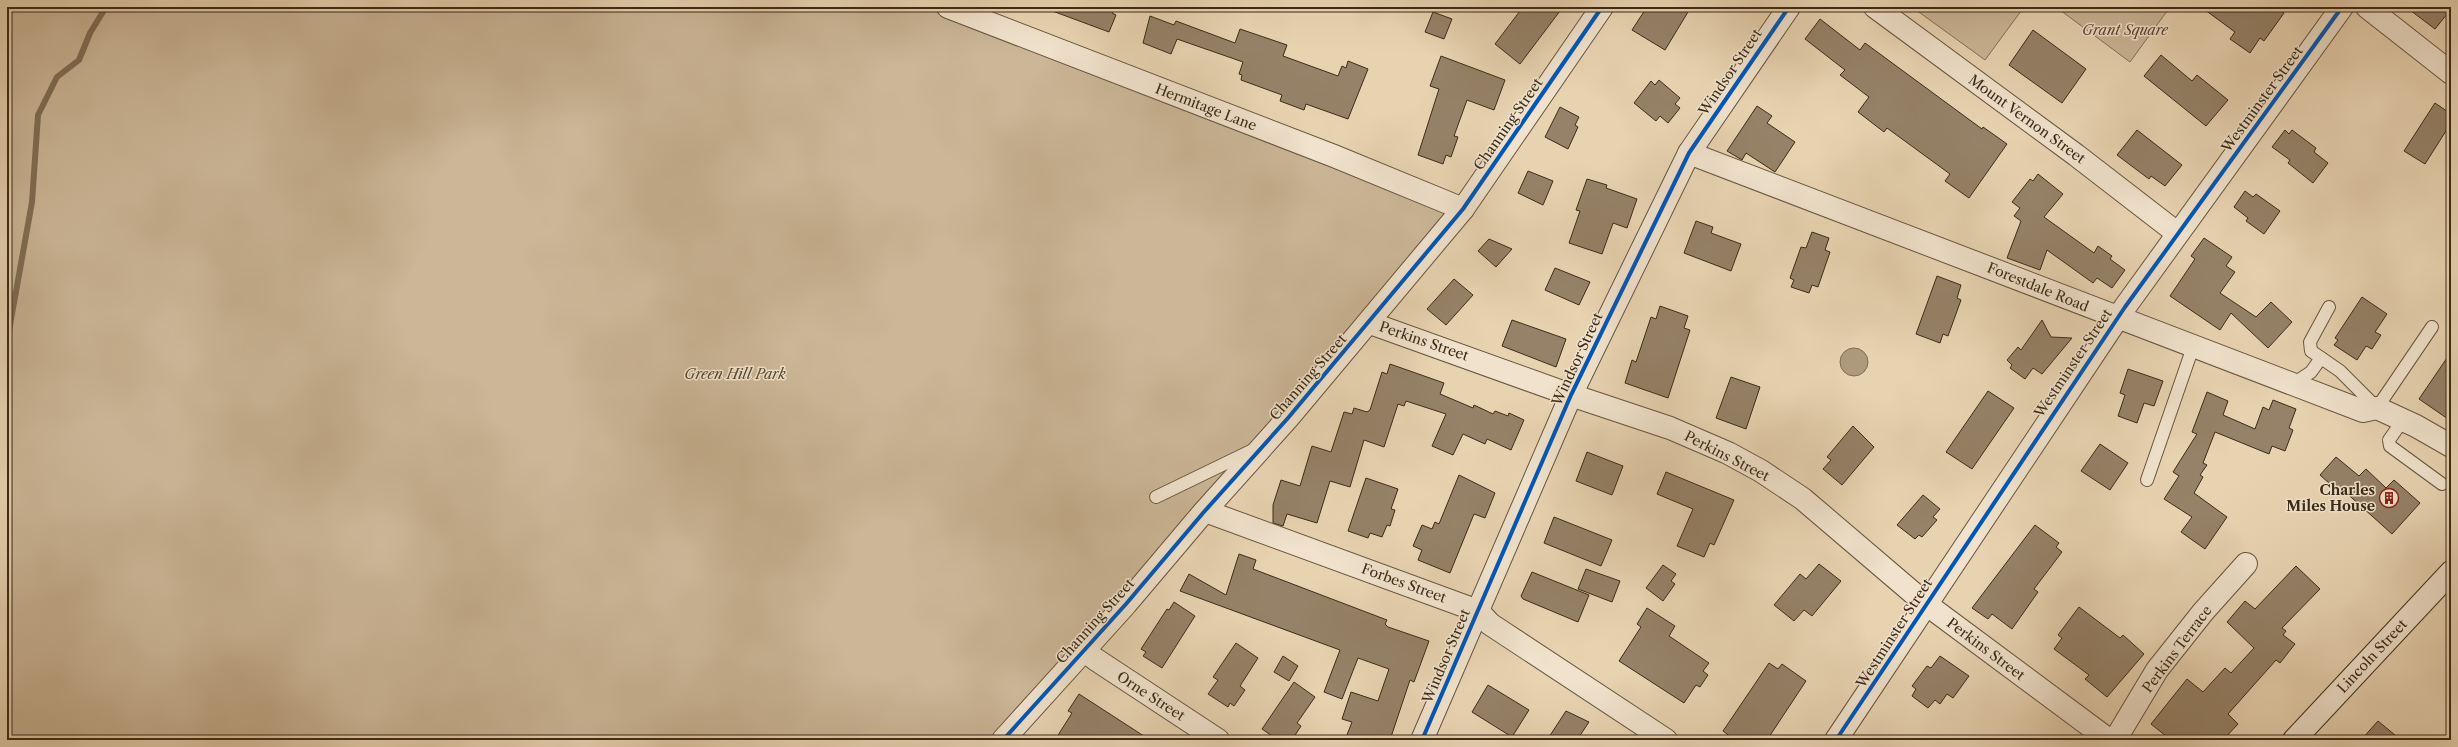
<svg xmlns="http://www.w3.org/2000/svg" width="2458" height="747" font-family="'Libre Caslon Text',serif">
	<rect width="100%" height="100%" fill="#e8d3b1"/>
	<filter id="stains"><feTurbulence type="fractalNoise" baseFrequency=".005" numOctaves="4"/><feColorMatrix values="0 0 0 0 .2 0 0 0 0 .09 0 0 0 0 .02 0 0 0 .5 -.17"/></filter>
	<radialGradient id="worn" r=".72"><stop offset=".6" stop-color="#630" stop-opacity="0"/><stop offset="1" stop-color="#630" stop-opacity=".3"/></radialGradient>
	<g fill="#cbb697" stroke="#837058">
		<path d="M 7,7 L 948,7 L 1463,209 L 1003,740 L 7,740 Z"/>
		<path d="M 1912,7 L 2024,7 L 1985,60 Z"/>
		<path d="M 2056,7 L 2170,7 L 2130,62 Z"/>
	</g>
	<circle fill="#ad9a7d" stroke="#7f6e55" cx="1854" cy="362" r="14"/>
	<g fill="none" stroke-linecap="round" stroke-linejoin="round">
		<path stroke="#7f6e55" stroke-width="6" d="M 7,342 L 32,202 L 38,115 L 57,77 L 79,60 L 90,33 L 106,7"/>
	</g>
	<g fill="#958268" stroke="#3b2b18">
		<path d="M 1047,7 L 1114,7 L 1112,13 L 1116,15 L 1109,32 L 1047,9 Z"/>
		<path d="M 1523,7 L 1563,7 L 1520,64 L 1495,44 Z"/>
		<path d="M 1647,7 L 1691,7 L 1665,50 L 1632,30 Z"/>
		<path d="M 2201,7 L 2275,7 L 2284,13 L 2264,41 L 2260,38 L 2250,53 L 2230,39 L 2235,32 Z"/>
		<path d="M 2406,7 L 2451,7 L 2451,9 L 2435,29 Z"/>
		<path d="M 1433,12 L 1452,19 L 1444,39 L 1425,32 Z"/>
		<path d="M 1150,16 L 1174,25 L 1176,21 L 1235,43 L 1240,29 L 1287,45 L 1283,56 L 1338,76 L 1342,66 L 1346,68 L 1348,61 L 1368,69 L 1348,119 L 1306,104 L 1304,110 L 1280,101 L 1282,95 L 1241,80 L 1242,75 L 1239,74 L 1243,62 L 1177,39 L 1171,54 L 1143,43 Z"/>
		<path d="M 1820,19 L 1860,50 L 1865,43 L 1982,129 L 1983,127 L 2007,144 L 1969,198 L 1945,181 L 1950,174 L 1887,128 L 1884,132 L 1858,112 L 1869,97 L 1840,75 L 1845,70 L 1805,39 Z"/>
		<path d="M 2033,30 L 2086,69 L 2062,103 L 2009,65 Z"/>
		<path d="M 2161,55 L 2192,81 L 2197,75 L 2228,100 L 2206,126 L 2144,76 Z"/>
		<path d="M 1441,56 L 1505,80 L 1494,110 L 1467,100 L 1454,136 L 1458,137 L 1451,157 L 1446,155 L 1443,164 L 1418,155 L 1439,89 L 1430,86 Z"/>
		<path d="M 1659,80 L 1680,98 L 1675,104 L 1680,108 L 1668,123 L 1660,116 L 1656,121 L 1634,103 L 1651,81 L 1655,85 Z"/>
		<path d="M 2435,103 L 2451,114 L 2451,123 L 2425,164 L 2404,151 Z"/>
		<path d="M 1757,106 L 1772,116 L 1767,123 L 1795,142 L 1775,172 L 1746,153 L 1742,160 L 1727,151 Z"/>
		<path d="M 1560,107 L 1579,117 L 1575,125 L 1578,127 L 1568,149 L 1545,137 Z"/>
		<path d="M 2137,130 L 2182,165 L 2165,186 L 2151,176 L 2149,179 L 2117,155 Z"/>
		<path d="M 2285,130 L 2289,134 L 2292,130 L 2316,148 L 2314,152 L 2328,163 L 2313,183 L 2288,163 L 2290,160 L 2272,147 Z"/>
		<path d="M 1528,171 L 1553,181 L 1543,205 L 1518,193 Z"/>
		<path d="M 2038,174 L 2063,194 L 2044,217 L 2094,253 L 2098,246 L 2112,256 L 2110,259 L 2125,270 L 2112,288 L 2097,278 L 2093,283 L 2047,250 L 2040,270 L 2007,258 L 2021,221 L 2014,216 L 2020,208 L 2012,202 L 2030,179 L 2033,181 Z"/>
		<path d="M 1587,179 L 1607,185 L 1606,188 L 1637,199 L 1627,228 L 1613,223 L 1602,254 L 1569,243 L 1580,211 L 1576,210 Z"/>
		<path d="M 2245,191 L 2253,197 L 2256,194 L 2280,211 L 2264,234 L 2246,221 L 2248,218 L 2234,207 Z"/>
		<path d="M 1696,221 L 1713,227 L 1711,233 L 1741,244 L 1731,271 L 1684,253 Z"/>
		<path d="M 1812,232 L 1829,238 L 1825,250 L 1830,252 L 1818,287 L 1812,285 L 1809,293 L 1791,287 L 1794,280 L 1790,278 L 1801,247 L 1806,248 Z"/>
		<path d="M 2204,238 L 2232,257 L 2226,266 L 2235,272 L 2220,293 L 2256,317 L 2271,302 L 2292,322 L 2268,348 L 2231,313 L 2220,330 L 2170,296 L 2195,259 L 2191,256 Z"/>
		<path d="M 1489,239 L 1512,249 L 1496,267 L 1478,251 Z"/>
		<path d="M 1555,268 L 1590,282 L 1579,305 L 1545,290 Z"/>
		<path d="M 1937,276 L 1961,285 L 1957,298 L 1961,300 L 1948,336 L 1943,334 L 1940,343 L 1916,334 Z"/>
		<path d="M 1454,279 L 1473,295 L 1446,325 L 1427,309 Z"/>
		<path d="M 2362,297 L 2387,314 L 2375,332 L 2381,335 L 2372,349 L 2366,346 L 2357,360 L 2334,345 L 2338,340 L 2335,338 Z"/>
		<path d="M 1660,306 L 1688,316 L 1684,328 L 1690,330 L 1668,398 L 1625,383 L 1632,360 L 1636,362 L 1651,317 L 1656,319 Z"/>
		<path d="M 1512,320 L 1566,339 L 1556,367 L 1502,346 Z"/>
		<path d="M 2042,320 L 2051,337 L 2072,338 L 2042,374 L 2033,368 L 2025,379 L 2010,368 L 2012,365 L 2007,360 L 2018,347 L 2021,350 Z"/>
		<path d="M 2451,352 L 2451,421 L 2419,399 Z"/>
		<path d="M 1390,364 L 1444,383 L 1440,394 L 1473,408 L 1474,405 L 1493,414 L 1495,411 L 1508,416 L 1509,413 L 1524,420 L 1511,450 L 1487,439 L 1485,444 L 1463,434 L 1453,455 L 1432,446 L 1446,414 L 1406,401 L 1404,406 L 1398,404 L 1384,447 L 1364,440 L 1350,487 L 1330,481 L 1317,523 L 1287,514 L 1283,526 L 1273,523 L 1273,505 L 1281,480 L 1300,486 L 1312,446 L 1331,452 L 1344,412 L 1352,414 L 1354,408 L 1367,412 L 1370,410 L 1382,372 L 1387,374 Z"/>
		<path d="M 2128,369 L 2163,381 L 2154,406 L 2144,403 L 2137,423 L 2118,416 L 2125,395 L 2120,393 Z"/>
		<path d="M 1731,377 L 1760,387 L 1746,429 L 1716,418 Z"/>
		<path d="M 1988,391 L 2014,408 L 1972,469 L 1946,452 Z"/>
		<path d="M 2207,392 L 2228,401 L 2223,415 L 2255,429 L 2263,407 L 2269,410 L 2273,400 L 2296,409 L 2289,428 L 2293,430 L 2285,451 L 2272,446 L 2269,454 L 2215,432 L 2203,463 L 2207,465 L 2200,475 L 2203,477 L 2194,493 L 2227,517 L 2205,549 L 2181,532 L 2192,517 L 2164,499 L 2179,476 L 2173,472 L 2197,434 L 2192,432 Z"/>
		<path d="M 1853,426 L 1874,447 L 1842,485 L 1823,469 L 1831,460 L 1827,457 Z"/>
		<path d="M 2100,444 L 2128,463 L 2110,490 L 2081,471 Z"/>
		<path d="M 1587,452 L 1623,466 L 1612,495 L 1576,481 Z"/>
		<path d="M 2336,457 L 2359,476 L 2366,469 L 2386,488 L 2394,480 L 2420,503 L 2392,534 L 2342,489 L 2339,492 L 2320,475 Z"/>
		<path d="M 1666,472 L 1734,500 L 1714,545 L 1710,543 L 1704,557 L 1677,546 L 1693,509 L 1657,494 Z"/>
		<path d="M 1459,475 L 1495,493 L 1485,518 L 1474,514 L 1450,573 L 1418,560 L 1422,550 L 1413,546 L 1422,525 L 1432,529 L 1435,522 L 1439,524 Z"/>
		<path d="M 1366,478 L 1398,489 L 1391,509 L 1395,510 L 1390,526 L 1387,525 L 1382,537 L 1370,533 L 1368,538 L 1348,531 Z"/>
		<path d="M 1923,495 L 1940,509 L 1933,517 L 1937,520 L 1922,537 L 1919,535 L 1915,539 L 1897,525 Z"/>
		<path d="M 1554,517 L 1612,540 L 1601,566 L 1544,543 Z"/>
		<path d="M 2035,525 L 2059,543 L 2056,547 L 2062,552 L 2034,589 L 2038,592 L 2012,629 L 1992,614 L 1988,619 L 1972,608 Z"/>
		<path d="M 1239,554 L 1256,560 L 1253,569 L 1387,620 L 1385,624 L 1388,627 L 1429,641 L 1414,682 L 1410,680 L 1390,740 L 1345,740 L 1352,722 L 1342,719 L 1351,692 L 1378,701 L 1389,669 L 1358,658 L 1342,699 L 1324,692 L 1340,650 L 1180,591 L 1189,574 L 1226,595 Z"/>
		<path d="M 1819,564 L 1841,581 L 1812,616 L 1804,610 L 1794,621 L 1774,605 L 1800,574 L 1806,579 Z"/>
		<path d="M 1663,565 L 1676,574 L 1671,581 L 1675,584 L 1663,601 L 1646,588 Z"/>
		<path d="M 2296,566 L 2320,589 L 2282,628 L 2286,631 L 2283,635 L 2295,644 L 2280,663 L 2276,660 L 2228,714 L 2238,724 L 2223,740 L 2171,740 L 2151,724 L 2187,679 L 2203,692 L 2225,668 L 2231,673 L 2254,648 L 2227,622 L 2245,601 L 2255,609 Z"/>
		<path d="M 1586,569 L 1620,581 L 1612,602 L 1578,589 Z"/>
		<path d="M 1532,572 L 1589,595 L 1578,622 L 1523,599 L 1521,596 Z"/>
		<path d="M 1174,602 L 1195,616 L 1162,668 L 1143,656 L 1146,652 L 1141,649 L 1167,609 L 1169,610 Z"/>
		<path d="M 2079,607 L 2120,638 L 2123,635 L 2144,654 L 2107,697 L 2085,679 L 2089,675 L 2054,649 L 2062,638 L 2058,635 Z"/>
		<path d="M 1647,608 L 1675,626 L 1669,636 L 1709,663 L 1703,671 L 1708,675 L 1700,687 L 1696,685 L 1684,703 L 1619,661 L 1641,627 L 1637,624 Z"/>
		<path d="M 1236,643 L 1258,658 L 1240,686 L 1245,690 L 1234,706 L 1230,703 L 1228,707 L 1208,694 L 1218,680 L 1213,677 Z"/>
		<path d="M 1283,656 L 1298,666 L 1289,681 L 1274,672 Z"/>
		<path d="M 1940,656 L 1969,676 L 1953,698 L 1947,694 L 1940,704 L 1935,700 L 1928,708 L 1912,696 L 1916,689 L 1912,686 L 1927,666 L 1931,668 Z"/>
		<path d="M 1769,663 L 1778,669 L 1782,664 L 1806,681 L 1767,740 L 1735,740 L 1723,731 Z"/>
		<path d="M 1294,682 L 1315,697 L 1297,723 L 1301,726 L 1292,740 L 1278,740 L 1262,729 Z"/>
		<path d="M 1488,685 L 1529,710 L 1512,737 L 1472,712 Z"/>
		<path d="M 1079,694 L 1150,740 L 1055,740 L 1072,713 L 1068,711 Z"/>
		<path d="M 1566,711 L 1589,722 L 1577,740 L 1547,740 Z"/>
		<path d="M 2378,721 L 2401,740 L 2361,740 Z"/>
	</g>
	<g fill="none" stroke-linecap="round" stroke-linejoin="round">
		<defs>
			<g id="lane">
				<path d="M 2329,307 L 2310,342 L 2311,351 L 2340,371 L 2377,408 L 2432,327"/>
				<path d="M 2293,384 L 2311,372 L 2321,358"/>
				<path d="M 2403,420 L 2389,440 L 2390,446 L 2442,484"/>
				<path d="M 2147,480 L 2193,347"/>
				<path d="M 1156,497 L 1253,450"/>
			</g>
			<g id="street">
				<path d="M 948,7 L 1334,156 L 1463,209"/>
				<path d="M 1875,7 L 2076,155 L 2177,233"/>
				<path d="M 2367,7 L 2451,73"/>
				<path d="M 1689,153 L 2363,411 L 2377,408 L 2416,426 L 2451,446"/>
				<path d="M 1370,323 L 1571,395 L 1670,428 L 1728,453 L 1761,471 L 1803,499 L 1926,604 L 2109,740"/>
				<path d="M 1205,511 L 1478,611 L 1490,624 L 1666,740"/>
				<path d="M 1084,650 L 1095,659 L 1218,740"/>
				<path d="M 1003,740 L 1126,604 L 1203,513 L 1288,418 L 1463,209 L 1602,7"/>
				<path d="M 1422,740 L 1571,395 L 1689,153 L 1789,7"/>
				<path d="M 1836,740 L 2125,307 L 2342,7"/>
				<path d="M 2115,740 L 2157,670 L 2203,612 L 2246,564"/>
			</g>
			<path id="secondary" d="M 2294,740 L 2451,572"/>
		</defs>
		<use href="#lane" stroke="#66553e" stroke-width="14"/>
		<use href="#street" stroke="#66553e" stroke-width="24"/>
		<use href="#secondary" stroke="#3b2b18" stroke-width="24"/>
		<use href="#lane" stroke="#f0e2cc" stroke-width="12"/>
		<use href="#street" stroke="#f0e2cc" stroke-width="22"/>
		<use href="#secondary" stroke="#f0e2cc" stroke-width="22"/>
		<defs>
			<g id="cycleway">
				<path d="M 1003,740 L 1126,604 L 1203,513 L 1288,418 L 1463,209 L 1602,7"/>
				<path d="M 1422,740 L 1571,395 L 1689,153 L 1789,7"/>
				<path d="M 1836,740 L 2125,307 L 2342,7"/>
			</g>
		</defs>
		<use href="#cycleway" stroke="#f0e2cc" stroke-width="6"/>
		<use href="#cycleway" stroke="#0057b8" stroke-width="4"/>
	</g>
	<defs>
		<symbol id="building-ring" viewBox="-11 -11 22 22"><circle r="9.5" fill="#f0e2cc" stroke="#8f2418" stroke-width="1.5"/><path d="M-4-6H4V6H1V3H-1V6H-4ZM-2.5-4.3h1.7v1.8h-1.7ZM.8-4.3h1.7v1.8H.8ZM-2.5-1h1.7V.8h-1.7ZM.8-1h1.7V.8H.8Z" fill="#8f2418"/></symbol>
	</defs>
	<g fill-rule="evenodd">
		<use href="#building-ring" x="2378" y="487" width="22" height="22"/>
	</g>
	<g text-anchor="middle" stroke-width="3" stroke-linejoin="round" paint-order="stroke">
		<g font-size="14" font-style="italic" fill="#584731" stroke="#f0e2cc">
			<text x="2125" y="35">Grant Square</text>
			<text x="735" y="379">Green Hill Park</text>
		</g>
		<g font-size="14" fill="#3b2b18" stroke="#f0e2cc">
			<text transform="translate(1730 72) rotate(-56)" y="5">Windsor Street</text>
			<text transform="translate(2262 99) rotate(-54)" y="5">Westminster Street</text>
			<text transform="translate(1206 107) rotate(21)" y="5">Hermitage Lane</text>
			<text transform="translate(2027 119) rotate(36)" y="5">Mount Vernon Street</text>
			<text transform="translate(1508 124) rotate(-55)" y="5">Channing Street</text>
			<text transform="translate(2038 287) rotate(22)" y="5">Forestdale Road</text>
			<text transform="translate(1424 341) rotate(19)" y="5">Perkins Street</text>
			<text transform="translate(1577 359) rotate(-65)" y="5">Windsor Street</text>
			<text transform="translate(2073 363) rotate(-56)" y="5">Westminster Street</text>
			<text transform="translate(1308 377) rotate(-49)" y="5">Channing Street</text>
			<text transform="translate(1727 456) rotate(27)" y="5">Perkins Street</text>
			<text transform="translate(1404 583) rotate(20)" y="5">Forbes Street</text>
			<text transform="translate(1095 621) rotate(-48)" y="5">Channing Street</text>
			<text transform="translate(1894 633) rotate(-57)" y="5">Westminster Street</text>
			<text transform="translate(1986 649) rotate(37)" y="5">Perkins Street</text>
			<text transform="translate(2177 649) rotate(-53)" y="5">Perkins Terrace</text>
			<text transform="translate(1446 656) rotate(-67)" y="5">Windsor Street</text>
			<text transform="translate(2372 656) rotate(-47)" y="5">Lincoln Street</text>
			<text transform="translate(1151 696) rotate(33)" y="5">Orne Street</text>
		</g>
		<g font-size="14" font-weight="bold" fill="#3b2b18" stroke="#f0e2cc" text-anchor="end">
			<text x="2375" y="495">Charles<tspan x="2375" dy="16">Miles House</tspan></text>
		</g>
	</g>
	<rect width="2458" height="747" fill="none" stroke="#e8d3b1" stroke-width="24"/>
	<rect x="8" y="8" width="2442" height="731" fill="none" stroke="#3b2b18" stroke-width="2"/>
	<rect x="12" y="12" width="2434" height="723" fill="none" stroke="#3b2b18"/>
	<rect width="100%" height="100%" filter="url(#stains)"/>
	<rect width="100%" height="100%" fill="url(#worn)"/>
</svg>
